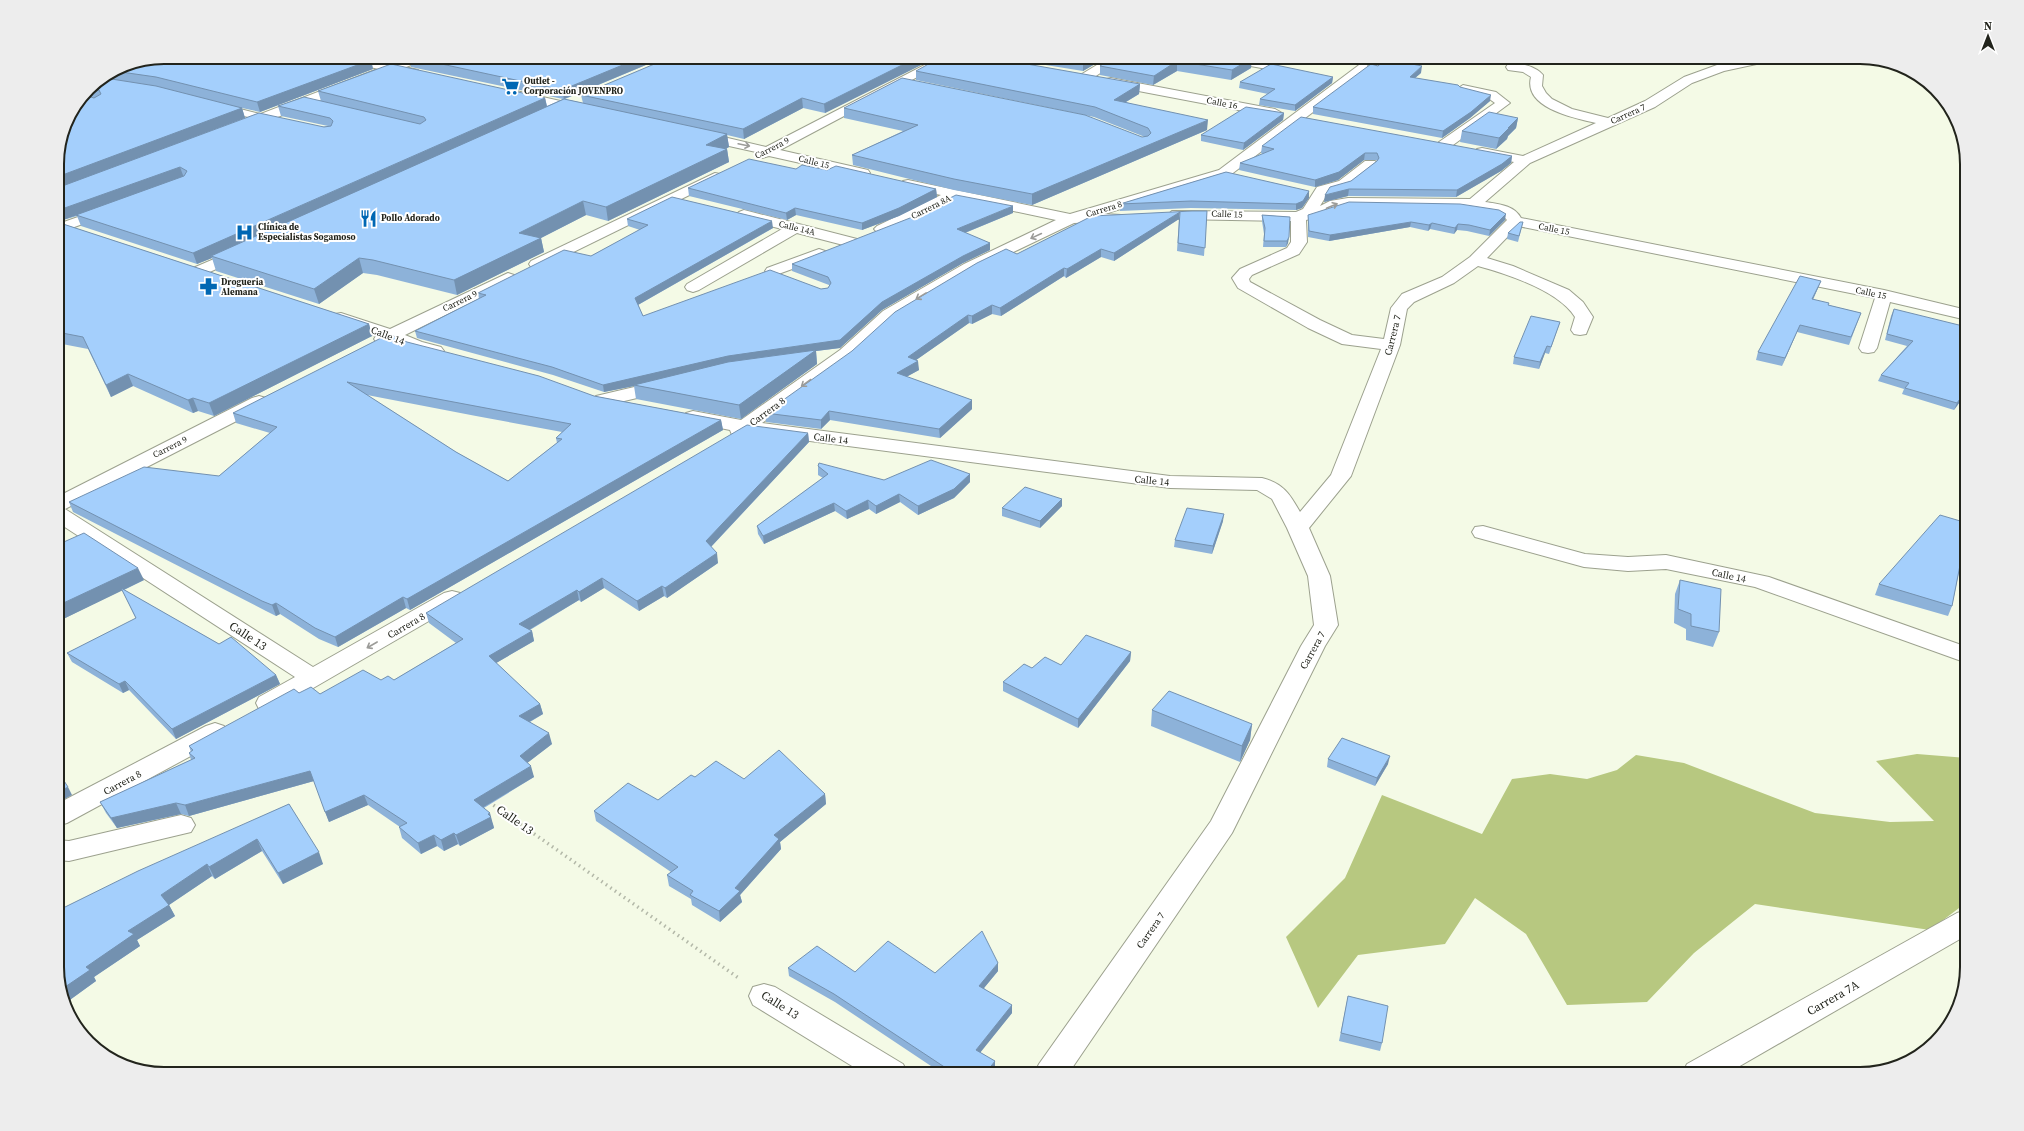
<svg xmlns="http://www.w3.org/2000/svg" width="2024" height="1131" font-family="'Source Serif 4',serif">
	<rect width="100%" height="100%" fill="#f4fae6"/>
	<path fill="#b7c880" d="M 1917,754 L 1967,758 L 1967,902 L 1930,930 L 1755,904 L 1694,953 L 1647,1002 L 1567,1005 L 1526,934 L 1475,898 L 1445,944 L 1358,955 L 1318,1008 L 1286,937 L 1345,878 L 1382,795 L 1482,834 L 1512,779 L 1550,774 L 1587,779 L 1617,770 L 1636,755 L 1684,763 L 1815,813 L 1890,822 L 1934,821 L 1876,761 Z"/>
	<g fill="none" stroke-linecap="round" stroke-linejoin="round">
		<defs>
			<g id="lane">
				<path d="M 220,104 L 268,116 L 269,118 L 264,121 L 216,109 L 215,107 Z"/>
				<path d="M 101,209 L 105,210 L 107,213 L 105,216 L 66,230 L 57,229 L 58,224 Z"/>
			</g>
			<g id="street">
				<path d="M 337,57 L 359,57 L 418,70 L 420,73 L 414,77 L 339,60 Z"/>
				<path d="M 629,57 L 657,57 L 670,59 L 672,62 L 666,66 L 635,61 Z"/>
				<path d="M 940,57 L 955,57 L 780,150 L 868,170 L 870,173 L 868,176 L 863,177 L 769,156 L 762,158 L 757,157 L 756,152 L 693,138 L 691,135 L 693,132 L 698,131 L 766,147 Z"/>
				<path d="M 1110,57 L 1124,57 L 1090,80 L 1082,80 L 1080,77 L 1082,74 Z"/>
				<path d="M 1217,57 L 1243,57 L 1271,62 L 1273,65 L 1267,69 L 1223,61 Z"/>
				<path d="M 1755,57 L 1777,57 L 1775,60 L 1724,71 L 1692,83 L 1655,107 L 1530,163 L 1485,202 C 1498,204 1514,205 1521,218 L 1884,290 L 1967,310 L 1967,320 L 1890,302 L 1877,348 L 1874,352 L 1868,353 L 1862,352 L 1859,348 L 1875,298 L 1518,226 L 1487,258 L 1513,266 L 1569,290 L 1583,302 L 1593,317 L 1586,334 L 1580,335 L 1574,334 L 1571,330 L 1575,317 C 1559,291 1507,274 1478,266 L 1454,283 L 1414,302 L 1407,309 L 1400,345 L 1351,476 L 1309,528 L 1330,576 L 1338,625 L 1325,646 L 1232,833 L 1068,1074 L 1034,1074 L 1039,1064 L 1211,821 L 1301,646 L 1314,625 L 1308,576 L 1287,528 L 1272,499 L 1257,490 L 1170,488 L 748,433 L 739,437 L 732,435 L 730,430 L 686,421 L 683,417 L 686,413 L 693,411 L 741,420 L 840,350 L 883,311 L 964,264 L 1056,220 L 957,199 L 887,232 L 877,232 L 874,229 L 877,226 L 941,195 L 903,187 L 901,184 L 903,181 L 908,180 L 1070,214 L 1219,170 L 1359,65 L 1367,65 L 1369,68 L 1367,71 L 1229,176 L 1104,214 L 1121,215 L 1124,218 L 1121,221 L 1074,223 L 976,270 L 895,319 L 852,358 L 762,423 L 1170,476 L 1262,478 C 1283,483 1290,494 1300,512 L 1331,475 L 1381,349 L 1342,344 L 1308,328 L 1238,288 L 1232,278 L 1240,269 L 1287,248 L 1291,242 L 1291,221 L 1177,219 L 1172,217 L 1169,214 L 1172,211 L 1296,212 L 1303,209 L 1317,187 L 1339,181 L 1365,161 L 1375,161 L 1377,164 L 1375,167 L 1349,187 L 1328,193 L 1320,206 L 1330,201 L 1348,198 L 1470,199 L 1514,162 L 1477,155 L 1475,152 L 1477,149 L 1482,148 L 1523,156 L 1596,123 C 1574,118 1523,108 1531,77 L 1523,72 L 1508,70 L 1506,67 L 1508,64 C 1518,62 1536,66 1543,75 L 1542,86 L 1546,93 L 1552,99 L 1572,109 L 1608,118 L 1645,101 L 1684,77 L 1717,65 ZM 1348,206 C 1372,207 1498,203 1507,220 L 1470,257 L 1442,277 L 1402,294 L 1391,308 L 1384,339 L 1352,335 L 1320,320 L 1250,282 L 1249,279 L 1252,275 L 1299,254 L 1307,242 L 1306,220 C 1322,217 1333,209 1348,206 Z"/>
				<path d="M 1111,78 L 1275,109 L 1282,113 L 1275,117 L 1107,85 L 1105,82 L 1107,79 Z"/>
				<path d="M 1463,85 L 1496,92 L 1510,103 L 1449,148 L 1439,148 L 1437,145 L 1439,142 L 1495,103 L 1488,98 L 1459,92 L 1457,89 Z"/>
				<path d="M 516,91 L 587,107 L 588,110 L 582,114 L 512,98 L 510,95 L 512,92 Z"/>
				<path d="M 715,173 L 720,174 L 722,177 L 720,180 L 543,267 L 531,267 L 529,264 L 531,261 Z"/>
				<path d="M 744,210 L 857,239 L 859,242 L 857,245 L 851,247 L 797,233 L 699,290 L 693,292 L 687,290 L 685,287 L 687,284 L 782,229 L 739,218 L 736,215 L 739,212 Z"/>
				<path d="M 242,247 L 248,249 L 250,252 L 248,255 L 205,274 L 199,276 L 193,274 L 191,271 L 193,268 Z"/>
				<path d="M 819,249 L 825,251 L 827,254 L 825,257 L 773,276 L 767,274 L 765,271 L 767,268 Z"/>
				<path d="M 508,273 L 514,275 L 516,278 L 514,281 L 405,335 L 422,342 L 441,347 L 444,351 L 441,355 C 425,359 406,348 391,342 L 383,344 L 377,343 L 374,339 L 376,336 L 335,322 L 332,318 L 335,314 L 341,313 L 390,329 Z"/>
				<path d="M 664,380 L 671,382 L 673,386 L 671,390 L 603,406 L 596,404 L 594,400 L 596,396 Z"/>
				<path d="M 259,396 L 266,398 L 268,402 L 266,406 L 65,509 L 313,667 L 444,593 L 452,591 L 460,593 L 463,598 L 460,603 L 277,709 L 268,711 L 259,709 L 256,703 L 259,697 L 295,677 L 57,522 L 57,497 L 252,398 Z"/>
				<path d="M 1483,526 L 1585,554 L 1628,557 L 1666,555 L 1769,577 L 1967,647 L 1967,663 L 1755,587 L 1666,569 L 1628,571 L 1584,567 L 1475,537 L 1472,532 L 1475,527 Z"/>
				<path d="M 215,723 L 224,726 L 228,732 L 224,738 L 67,823 L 57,826 L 57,804 L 206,726 Z"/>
				<path d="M 181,815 L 191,818 L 195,825 L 191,832 L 69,861 L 57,860 L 57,840 L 69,841 Z"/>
				<path d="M 1967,910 L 1967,935 L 1726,1074 L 1682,1074 L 1687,1064 L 1957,913 Z"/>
				<path d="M 764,984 L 775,987 L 903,1064 L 908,1074 L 865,1074 L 753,1005 L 749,996 L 753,987 Z"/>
			</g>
			<path id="secondary" d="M 409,57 L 426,57 L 424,60 L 247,129 L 237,129 L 235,126 L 237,123 Z"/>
		</defs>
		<use href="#lane" stroke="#9ca18e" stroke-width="2"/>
		<use href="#street" stroke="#9ca18e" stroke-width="2"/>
		<use href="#secondary" stroke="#9ca18e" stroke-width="2"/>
		<path stroke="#b3b8a8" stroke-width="3.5" stroke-dasharray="1.5 4" stroke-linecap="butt" d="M 489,802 L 740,979"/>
		<use href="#lane" fill="#fff" fill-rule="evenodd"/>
		<use href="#street" fill="#fff" fill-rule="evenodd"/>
		<use href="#secondary" fill="#fff" fill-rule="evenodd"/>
	</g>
	<g fill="#8db2d9" fill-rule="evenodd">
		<path d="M 366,57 L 405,57 L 391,62 Z"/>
		<path d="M 409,57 L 665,57 L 565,99 L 583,103 L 581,95 L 937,57 L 825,113 L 803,108 L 744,139 L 727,135 L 729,147 L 726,149 L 727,149 L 729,162 L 608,221 L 586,215 L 541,238 L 544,252 L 457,295 L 377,275 L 363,273 L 319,304 L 216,271 L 212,258 L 197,264 L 81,226 L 77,216 L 63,220 L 57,219 L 57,158 L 94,98 L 84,95 L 89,88 L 123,65 L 371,60 L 373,69 L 260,112 L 242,108 L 245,118 L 150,154 L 328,126 L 281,116 L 278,106 L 321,101 L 318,91 L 545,98 L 547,106 L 563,99 L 411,67 Z"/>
		<path d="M 996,57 L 1107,57 L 1083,71 Z"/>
		<path d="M 1245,57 L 1251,68 L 1231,80 L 1177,71 L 1153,85 L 1100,75 L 1100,66 Z"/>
		<path d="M 1251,57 L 1268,57 L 1264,59 Z"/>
		<path d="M 916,71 L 1140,84 L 1139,94 L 1126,102 L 1207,130 L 1032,205 L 954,190 L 853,165 L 852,155 L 903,131 L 844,118 L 844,108 L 1142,137 L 1145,137 L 1094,117 L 916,80 Z"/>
		<path d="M 1421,73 L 1415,78 L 1460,87 L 1490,101 L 1470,118 L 1442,138 L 1313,114 L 1313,107 Z"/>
		<path d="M 1333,77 L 1332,83 L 1295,111 L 1259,105 L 1260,99 L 1268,94 L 1239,88 L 1240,82 Z"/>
		<path d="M 1284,113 L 1283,120 L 1243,150 L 1201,141 L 1201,135 Z"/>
		<path d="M 1518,118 L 1516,128 L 1508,136 L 1507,139 L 1496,149 L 1460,142 L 1462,131 Z"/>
		<path d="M 1262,146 L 1512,156 L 1511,163 L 1501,171 L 1456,197 L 1348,196 L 1324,202 L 1377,161 L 1376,160 L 1364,160 L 1338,180 L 1315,187 L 1239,170 L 1240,163 L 1263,154 L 1261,153 Z"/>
		<path d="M 796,169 L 827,170 L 936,189 L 937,197 L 899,216 L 862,230 L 796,215 L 787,220 L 689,196 L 688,188 Z"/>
		<path d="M 1226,172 L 1309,198 L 1302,208 L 1296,210 L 1191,208 L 1120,211 L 1120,204 Z"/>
		<path d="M 1207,211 L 1204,256 L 1177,251 L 1179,219 L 1114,261 L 1101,257 L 1066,278 L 1064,276 L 1001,316 L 992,314 L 972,324 L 969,323 L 916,360 L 919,370 L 906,377 L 972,400 L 972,409 L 940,438 L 830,420 L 821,429 L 766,422 L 765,413 L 1017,254 Z"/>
		<path d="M 1013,213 L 965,233 L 990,243 L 990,250 L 963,263 L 882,310 L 840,348 L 816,351 L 817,364 L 741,419 L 636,399 L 634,386 L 604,392 L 553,375 L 417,338 L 415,331 L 479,299 L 478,293 L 591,256 L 640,230 L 628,226 L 627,219 L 773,228 L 638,305 L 643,316 L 828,288 L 829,286 L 829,285 L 792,271 L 792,264 Z"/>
		<path d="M 1262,215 L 1290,217 L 1288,243 L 1286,247 L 1263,247 L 1264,234 L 1262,221 Z"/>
		<path d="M 1308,215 L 1505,220 L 1489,236 L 1467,231 L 1457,230 L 1454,234 L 1430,229 L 1428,231 L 1410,227 L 1329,241 L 1308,237 Z"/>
		<path d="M 57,222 L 369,324 L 372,336 L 214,416 L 198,411 L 193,413 L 133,386 L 111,397 L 88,349 L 57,343 Z"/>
		<path d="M 1523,222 L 1518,242 L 1507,239 L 1508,233 Z"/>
		<path d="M 1821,281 L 1818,288 L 1813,300 L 1828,305 L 1861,313 L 1849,345 L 1797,332 L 1782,366 L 1756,360 L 1758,352 Z"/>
		<path d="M 1894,309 L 1967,392 L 1954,410 L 1902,394 L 1904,389 L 1878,381 L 1881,375 L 1907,346 L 1885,340 L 1891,316 Z"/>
		<path d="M 1560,322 L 1558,328 L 1549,354 L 1545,353 L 1539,369 L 1513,364 L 1514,357 Z"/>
		<path d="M 407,342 L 594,396 L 721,420 L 723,430 L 410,610 L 406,608 L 338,647 L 319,639 L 280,614 L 276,616 L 266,611 L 73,512 L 69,502 L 219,476 L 270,433 L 236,423 L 233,413 ZM 367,395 L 476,416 L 562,432 L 556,438 L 557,443 L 508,481 L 456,452 Z"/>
		<path d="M 808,433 L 809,442 L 711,547 L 718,563 L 667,598 L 664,596 L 639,611 L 604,588 L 581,602 L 579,600 L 530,630 L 532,631 L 534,641 L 496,663 L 540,704 L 543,714 L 530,722 L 552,744 L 527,763 L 534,777 L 484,808 L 493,824 L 494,828 L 460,846 L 458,844 L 444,851 L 437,846 L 421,854 L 402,838 L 399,827 L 400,827 L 368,805 L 329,822 L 314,781 L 189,816 L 181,814 L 117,828 L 106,813 L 100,802 L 191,760 L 189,753 L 191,752 L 189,746 L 299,693 L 320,694 L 381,680 L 394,680 L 456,643 L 429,623 L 426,613 Z"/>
		<path d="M 818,466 L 884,480 L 970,474 L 970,482 L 954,498 L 918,515 L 900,502 L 876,514 L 869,509 L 847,519 L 835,511 L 764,544 L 758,534 L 757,526 L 823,478 L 818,475 Z"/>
		<path d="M 1062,506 L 1040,528 L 1002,516 L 1002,508 Z"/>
		<path d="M 1223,521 L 1212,554 L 1174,547 L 1175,540 Z"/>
		<path d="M 1967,523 L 1967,564 L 1961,562 L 1952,606 L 1948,616 L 1875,595 L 1879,584 Z"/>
		<path d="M 57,545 L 144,580 L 124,590 L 219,644 L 276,675 L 280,684 L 176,739 L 129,690 L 123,693 L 72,662 L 67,653 L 136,619 L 122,590 L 57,622 Z"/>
		<path d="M 1680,580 L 1719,632 L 1713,647 L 1686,640 L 1686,629 L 1674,623 L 1675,594 Z"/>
		<path d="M 1131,652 L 1130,661 L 1078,728 L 1003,691 L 1003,682 L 1032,668 L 1061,665 Z"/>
		<path d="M 1152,710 L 1252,724 L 1250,740 L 1240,762 L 1151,726 Z"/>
		<path d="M 1328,759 L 1388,764 L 1375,786 L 1327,767 Z"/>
		<path d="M 695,777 L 744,779 L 825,794 L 826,804 L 780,842 L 781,849 L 740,895 L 742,902 L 720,922 L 692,905 L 691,899 L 669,886 L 667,875 L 671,872 L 596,821 L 594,811 L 658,800 Z"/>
		<path d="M 289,804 L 323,864 L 283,884 L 262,851 L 215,879 L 212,876 L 169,905 L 175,916 L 137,940 L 140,946 L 94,977 L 96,981 L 67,1002 L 57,973 L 61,909 Z"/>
		<path d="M 788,968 L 855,972 L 935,973 L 998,971 L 984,988 L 1012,1013 L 980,1052 L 995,1069 L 991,1074 L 943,1074 L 835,1002 L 789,976 Z"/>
		<path d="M 1348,996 L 1382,1043 L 1380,1051 L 1339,1041 Z"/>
	</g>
	<g fill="#7391b0">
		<path d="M 390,57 L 405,57 L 391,62 Z"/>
		<path d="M 642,57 L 665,57 L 564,99 L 562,90 Z"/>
		<path d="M 918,57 L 937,57 L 825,113 L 824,104 Z"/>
		<path d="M 1092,57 L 1107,57 L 1083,71 L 1083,62 Z"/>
		<path d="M 1252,58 L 1251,68 L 1231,80 L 1232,70 Z"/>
		<path d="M 371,60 L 373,69 L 260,112 L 257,102 Z"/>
		<path d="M 1177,61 L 1177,71 L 1153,85 L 1154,76 Z"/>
		<path d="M 1422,66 L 1421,73 L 1409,83 L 1410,77 Z"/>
		<path d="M 1333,77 L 1332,83 L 1295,111 L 1295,105 Z"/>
		<path d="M 1140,84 L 1139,94 L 1114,109 L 1114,100 Z"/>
		<path d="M 1491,95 L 1490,101 L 1470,118 L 1442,138 L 1443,131 Z"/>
		<path d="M 545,98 L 547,107 L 211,256 L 212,258 L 197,264 L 193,253 Z"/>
		<path d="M 802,98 L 803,108 L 744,139 L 743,129 Z"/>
		<path d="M 242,108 L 245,118 L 57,189 L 57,177 Z"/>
		<path d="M 1284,113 L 1283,120 L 1243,150 L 1244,143 Z"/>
		<path d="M 1518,118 L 1516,128 L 1508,136 L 1507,139 L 1496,149 L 1499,138 L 1508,128 Z"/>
		<path d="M 1208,120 L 1207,130 L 1032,205 L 1032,194 Z"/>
		<path d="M 727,134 L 729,147 L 708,158 L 706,145 Z"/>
		<path d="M 727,149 L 729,162 L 608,221 L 606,207 Z"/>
		<path d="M 1365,153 L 1364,160 L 1338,180 L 1315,187 L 1315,180 Z"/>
		<path d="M 1512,156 L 1511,163 L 1501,171 L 1456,197 L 1457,190 Z"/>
		<path d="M 180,167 L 184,178 L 63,220 L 59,210 Z"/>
		<path d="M 936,189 L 937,197 L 899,216 L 862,230 L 862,223 Z"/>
		<path d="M 1349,189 L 1348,196 L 1324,202 L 1325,195 Z"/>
		<path d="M 1309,191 L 1309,198 L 1302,208 L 1296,210 L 1296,204 Z"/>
		<path d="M 583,201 L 586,215 L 541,238 L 544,252 L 457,295 L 454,280 L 519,233 Z"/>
		<path d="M 1013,206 L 1013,213 L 957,236 L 957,229 Z"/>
		<path d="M 795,208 L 796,215 L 787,220 L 786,213 Z"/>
		<path d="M 1180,212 L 1179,219 L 1114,261 L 1114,253 Z"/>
		<path d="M 1506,214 L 1505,220 L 1489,236 L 1490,230 Z"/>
		<path d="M 772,221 L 773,228 L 636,306 L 635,298 Z"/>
		<path d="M 1411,222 L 1410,227 L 1329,241 L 1330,235 Z"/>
		<path d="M 1432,223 L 1430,229 L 1428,231 L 1429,225 Z"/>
		<path d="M 1458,224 L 1457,230 L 1454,234 L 1455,228 Z"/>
		<path d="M 1289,237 L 1288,243 L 1286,247 L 1287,241 Z"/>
		<path d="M 990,243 L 990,250 L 963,263 L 882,310 L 840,348 L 816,351 L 817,364 L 741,419 L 739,405 L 634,385 L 634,386 L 604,392 L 603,385 L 882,302 L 963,256 Z"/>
		<path d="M 1101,249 L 1101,257 L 1066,278 L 1067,269 Z"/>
		<path d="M 359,258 L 363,273 L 319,304 L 314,289 Z"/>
		<path d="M 1064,268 L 1064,276 L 1001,316 L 1000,308 Z"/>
		<path d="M 1821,281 L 1818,288 L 1809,307 L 1812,299 Z"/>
		<path d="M 992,305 L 992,314 L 972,324 L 972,316 Z"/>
		<path d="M 968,315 L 969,323 L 909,365 L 908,357 Z"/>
		<path d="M 369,324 L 372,336 L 214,416 L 209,403 Z"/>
		<path d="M 1800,325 L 1797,332 L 1782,366 L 1785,358 Z"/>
		<path d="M 1547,346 L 1545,353 L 1539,369 L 1540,362 Z"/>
		<path d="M 918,361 L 919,370 L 897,382 L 897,373 Z"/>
		<path d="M 128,374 L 133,386 L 111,397 L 106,385 Z"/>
		<path d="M 1967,389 L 1967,392 L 1954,410 L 1957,403 Z"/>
		<path d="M 193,398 L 198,411 L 193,413 L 188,400 Z"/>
		<path d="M 972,400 L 972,409 L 940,438 L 939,429 Z"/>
		<path d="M 829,411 L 830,420 L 821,429 L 821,420 Z"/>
		<path d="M 721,420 L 723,430 L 410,610 L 407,599 Z"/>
		<path d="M 808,433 L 809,442 L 707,551 L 706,541 Z"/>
		<path d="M 970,474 L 970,482 L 954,498 L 918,515 L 918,506 Z"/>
		<path d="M 899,494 L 900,502 L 876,514 L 876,506 Z"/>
		<path d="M 1062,499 L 1062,506 L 1040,528 L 1040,521 Z"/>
		<path d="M 868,500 L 869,509 L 847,519 L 846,511 Z"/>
		<path d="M 834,503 L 835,511 L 764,544 L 763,536 Z"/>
		<path d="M 1224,514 L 1223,521 L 1212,554 L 1213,546 Z"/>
		<path d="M 717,553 L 718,563 L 667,598 L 665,588 Z"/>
		<path d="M 138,568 L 144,580 L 57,622 L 57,606 Z"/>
		<path d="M 602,578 L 604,588 L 581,602 L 579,592 Z"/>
		<path d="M 662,586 L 664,596 L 639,611 L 637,601 Z"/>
		<path d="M 577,590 L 579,600 L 522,634 L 519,624 Z"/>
		<path d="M 403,597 L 406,608 L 338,647 L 335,637 Z"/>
		<path d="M 276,603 L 280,614 L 276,616 L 272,605 Z"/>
		<path d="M 532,631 L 534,641 L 491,666 L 489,656 Z"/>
		<path d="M 1131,652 L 1130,661 L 1078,728 L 1078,719 Z"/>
		<path d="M 276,675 L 280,684 L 176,739 L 172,729 Z"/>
		<path d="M 125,681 L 129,690 L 123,693 L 119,684 Z"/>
		<path d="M 540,704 L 543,714 L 522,726 L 519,716 Z"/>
		<path d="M 1252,724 L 1250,740 L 1240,762 L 1242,746 Z"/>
		<path d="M 549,733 L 552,744 L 522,767 L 520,756 Z"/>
		<path d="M 1390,756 L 1388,764 L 1375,786 L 1377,778 Z"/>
		<path d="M 531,766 L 534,777 L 477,811 L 474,800 Z"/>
		<path d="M 310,771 L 314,781 L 189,816 L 185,805 Z"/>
		<path d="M 68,787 L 72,795 L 57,803 L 57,793 Z"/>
		<path d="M 825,794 L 826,804 L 780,842 L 781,849 L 740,895 L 742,902 L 720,922 L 719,911 L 774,835 Z"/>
		<path d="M 364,795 L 368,805 L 329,822 L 325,812 Z"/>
		<path d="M 176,803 L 181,814 L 117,828 L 111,818 Z"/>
		<path d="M 490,813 L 494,828 L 460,846 L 456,835 Z"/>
		<path d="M 454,833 L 458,844 L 444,851 L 441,840 Z"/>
		<path d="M 434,835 L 437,846 L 421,854 L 418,843 Z"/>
		<path d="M 257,839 L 262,851 L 215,879 L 209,867 Z"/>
		<path d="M 319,852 L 323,864 L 283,884 L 278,873 Z"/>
		<path d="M 207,864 L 212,876 L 166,907 L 161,895 Z"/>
		<path d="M 169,905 L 175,916 L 137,940 L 140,946 L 94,977 L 96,981 L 67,1002 L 62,989 L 86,967 L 128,931 Z"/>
		<path d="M 998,963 L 998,971 L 979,994 L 979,986 Z"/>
		<path d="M 1012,1005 L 1012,1013 L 976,1058 L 976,1050 Z"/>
		<path d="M 995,1061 L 995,1069 L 991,1074 L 985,1074 Z"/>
	</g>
	<g fill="#a4cffc" stroke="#7391b0" fill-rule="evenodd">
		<path d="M 164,57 L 358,57 L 371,60 L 257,102 L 156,77 L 114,71 L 123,65 Z"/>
		<path d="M 409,57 L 642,57 L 562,90 Z"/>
		<path d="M 671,57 L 918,57 L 824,104 L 802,98 L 743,129 L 581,95 Z"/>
		<path d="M 941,57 L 987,57 L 1140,84 L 1114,100 L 1208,120 L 1032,194 L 954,179 L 852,155 L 918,125 L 844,108 L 902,78 L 1085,115 L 1142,137 L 1148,136 L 1151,133 L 1148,128 L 1095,107 L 916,71 Z"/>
		<path d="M 1052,57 L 1092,57 L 1083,62 Z"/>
		<path d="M 1113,57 L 1245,57 L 1252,58 L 1232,70 L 1177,61 L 1154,76 L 1100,66 Z"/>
		<path d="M 1386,59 L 1422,66 L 1410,77 L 1458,85 L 1460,87 L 1491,95 L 1471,112 L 1443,131 L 1313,107 L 1371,64 L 1378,66 Z"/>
		<path d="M 391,64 L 545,98 L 193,253 L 76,215 L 184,176 L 187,171 L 180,167 L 59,210 L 57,209 L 57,188 L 259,113 L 324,127 L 331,126 L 333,121 L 330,118 L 278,106 L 304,97 L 420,124 L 426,120 L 424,117 L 318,91 Z"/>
		<path d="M 1271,64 L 1333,77 L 1295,105 L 1260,99 L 1275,89 L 1240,82 Z"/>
		<path d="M 105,78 L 156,86 L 242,108 L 57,177 L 57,158 L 65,123 L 84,95 L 94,98 L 101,94 L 99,90 L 90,88 Z"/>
		<path d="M 564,99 L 727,134 L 706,145 L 727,149 L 606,207 L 583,201 L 519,233 L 541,238 L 454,280 L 373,260 L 359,258 L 314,289 L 211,256 Z"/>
		<path d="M 1246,107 L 1284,113 L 1244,143 L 1201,135 Z"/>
		<path d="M 1489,112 L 1518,118 L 1508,128 L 1509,128 L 1499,138 L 1462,131 Z"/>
		<path d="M 1301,117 L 1512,156 L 1502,164 L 1457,190 L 1349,189 L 1325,195 L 1330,187 L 1351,181 L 1377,161 L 1379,158 L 1377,153 L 1365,153 L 1339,172 L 1315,180 L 1240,163 L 1274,149 L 1262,146 Z"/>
		<path d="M 749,159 L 796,169 L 802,165 L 827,170 L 836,166 L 936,189 L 899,208 L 862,223 L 795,208 L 786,213 L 688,188 Z"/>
		<path d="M 1226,172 L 1309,191 L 1303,201 L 1296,204 L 1191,201 L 1120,204 Z"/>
		<path d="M 956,195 L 1013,206 L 957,229 L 990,243 L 963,256 L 882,302 L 840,340 L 728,356 L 603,385 L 552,367 L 415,331 L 486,295 L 478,293 L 564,250 L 591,256 L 648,225 L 627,219 L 672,197 L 772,221 L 635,298 L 643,316 L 770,270 L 821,289 L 828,288 L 831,283 L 828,277 L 792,264 L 910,218 Z"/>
		<path d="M 1349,202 L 1460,204 L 1499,210 L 1506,214 L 1490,230 L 1469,225 L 1458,224 L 1455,228 L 1432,223 L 1429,225 L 1411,222 L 1330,235 L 1309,231 L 1308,215 Z"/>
		<path d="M 1192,211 L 1207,211 L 1205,248 L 1178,243 L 1180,212 L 1114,253 L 1101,249 L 1067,269 L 1064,268 L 1000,308 L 992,305 L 972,316 L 968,315 L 908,357 L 918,361 L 897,373 L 972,400 L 939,429 L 829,411 L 821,420 L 765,413 L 852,351 L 895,312 L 977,263 L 1006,249 L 1017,254 L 1092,216 Z"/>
		<path d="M 1262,215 L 1290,217 L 1289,237 L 1287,241 L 1264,241 L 1265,228 Z"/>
		<path d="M 57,222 L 369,324 L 209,403 L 193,398 L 188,400 L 128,374 L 106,385 L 83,337 L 57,332 Z"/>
		<path d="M 1520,222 L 1523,222 L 1519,236 L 1508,233 Z"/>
		<path d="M 1800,276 L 1821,281 L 1812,299 L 1829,303 L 1828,305 L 1861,313 L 1851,337 L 1800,325 L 1785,358 L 1758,352 Z"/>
		<path d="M 1894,309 L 1967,327 L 1967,389 L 1957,403 L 1905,388 L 1909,383 L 1881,375 L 1913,341 L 1887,334 Z"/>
		<path d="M 1531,316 L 1560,322 L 1551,347 L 1547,346 L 1540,362 L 1514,357 Z"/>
		<path d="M 389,334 L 407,342 L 539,376 L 594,396 L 721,420 L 407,599 L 403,597 L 335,637 L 315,628 L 276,603 L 272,605 L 262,601 L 69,502 L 144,467 L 219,476 L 277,427 L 233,413 ZM 347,382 L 571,424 L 556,438 L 562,439 L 508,481 L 456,452 Z"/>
		<path d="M 816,350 L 739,405 L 634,385 L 728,362 Z"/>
		<path d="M 747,425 L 808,433 L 706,541 L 717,553 L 665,588 L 662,586 L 637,601 L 602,578 L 579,592 L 577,590 L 519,624 L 532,631 L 489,656 L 540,704 L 519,716 L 549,733 L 520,756 L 531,766 L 474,800 L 490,813 L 488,814 L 491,817 L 456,835 L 454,833 L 441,840 L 434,835 L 418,843 L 399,827 L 407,823 L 364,795 L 325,812 L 310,771 L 185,805 L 176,803 L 111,818 L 100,802 L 195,758 L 189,753 L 193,750 L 189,746 L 294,689 L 299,693 L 311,687 L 320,694 L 363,670 L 381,680 L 388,676 L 394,680 L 463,639 L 426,613 Z"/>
		<path d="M 931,460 L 970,474 L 954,489 L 918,506 L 899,494 L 876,506 L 868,500 L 846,511 L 834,503 L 763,536 L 757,526 L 828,474 L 818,466 L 819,463 L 884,480 Z"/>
		<path d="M 1025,487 L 1062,499 L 1040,521 L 1002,508 Z"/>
		<path d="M 1187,508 L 1224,514 L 1213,546 L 1175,540 Z"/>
		<path d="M 1940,515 L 1967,523 L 1967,552 L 1963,550 L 1952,606 L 1879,584 Z"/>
		<path d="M 84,533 L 138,568 L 57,606 L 57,545 Z"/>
		<path d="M 1680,580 L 1721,589 L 1719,632 L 1691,626 L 1691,614 L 1678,609 Z"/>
		<path d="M 121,588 L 219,644 L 231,637 L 276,675 L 172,729 L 125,681 L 119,684 L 67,653 L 136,618 Z"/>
		<path d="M 1086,635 L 1131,652 L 1078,719 L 1003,682 L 1024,664 L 1032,668 L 1045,657 L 1061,665 Z"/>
		<path d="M 1169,691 L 1252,724 L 1242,746 L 1152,710 Z"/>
		<path d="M 1342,738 L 1390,756 L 1377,778 L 1328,759 Z"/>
		<path d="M 779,750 L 825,794 L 774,835 L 779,839 L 735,888 L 740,891 L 719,911 L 690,895 L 693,891 L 667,875 L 678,867 L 594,811 L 628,783 L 658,800 L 691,775 L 695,777 L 716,761 L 744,779 Z"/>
		<path d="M 57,770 L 68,787 L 57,793 Z"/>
		<path d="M 289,804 L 319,852 L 278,873 L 257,839 L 209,867 L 207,864 L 161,895 L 169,905 L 128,931 L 134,934 L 86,967 L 90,970 L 62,989 L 57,973 L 57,905 L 61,909 L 138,871 Z"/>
		<path d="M 982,931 L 998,963 L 979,986 L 1012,1005 L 976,1050 L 995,1061 L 985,1074 L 955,1074 L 834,994 L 788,968 L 817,946 L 855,972 L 888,941 L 935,973 Z"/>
		<path d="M 1348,996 L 1388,1006 L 1382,1043 L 1341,1033 Z"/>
	</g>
	<defs><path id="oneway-shaft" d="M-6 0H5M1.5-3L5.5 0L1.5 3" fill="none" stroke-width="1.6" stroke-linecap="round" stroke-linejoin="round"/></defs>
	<g stroke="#9c9c99">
		<use href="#oneway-shaft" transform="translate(744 145) rotate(12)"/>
		<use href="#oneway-shaft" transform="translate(1332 206) rotate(-23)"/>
		<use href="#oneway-shaft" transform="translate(1036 236) rotate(155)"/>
		<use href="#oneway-shaft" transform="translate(921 296) rotate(149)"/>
		<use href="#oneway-shaft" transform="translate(806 383) rotate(144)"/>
		<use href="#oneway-shaft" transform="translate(372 645) rotate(150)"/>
	</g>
	<defs>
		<symbol id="supermarket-bare" viewBox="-9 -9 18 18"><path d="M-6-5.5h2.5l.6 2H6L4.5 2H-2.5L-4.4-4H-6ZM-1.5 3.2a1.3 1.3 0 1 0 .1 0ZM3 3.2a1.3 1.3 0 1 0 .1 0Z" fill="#0067b3" stroke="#fff" stroke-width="2.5" paint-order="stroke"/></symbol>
		<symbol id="restaurant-bare" viewBox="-9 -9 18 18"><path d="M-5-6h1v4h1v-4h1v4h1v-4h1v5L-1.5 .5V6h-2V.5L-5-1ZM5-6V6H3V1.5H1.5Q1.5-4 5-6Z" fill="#0067b3" stroke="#fff" stroke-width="2.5" paint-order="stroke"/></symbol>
		<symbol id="hospital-bare" viewBox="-9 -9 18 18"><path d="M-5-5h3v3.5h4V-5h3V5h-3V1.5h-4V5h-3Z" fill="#0067b3" stroke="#fff" stroke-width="2.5" paint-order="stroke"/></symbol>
		<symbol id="pharmacy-bare" viewBox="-9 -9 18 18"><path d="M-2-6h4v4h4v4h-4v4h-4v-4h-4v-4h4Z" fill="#0067b3" stroke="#fff" stroke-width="2.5" paint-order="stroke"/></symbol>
	</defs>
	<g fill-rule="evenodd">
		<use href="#supermarket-bare" x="498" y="74" width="25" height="25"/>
		<use href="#restaurant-bare" x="356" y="206" width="25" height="25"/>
		<use href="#hospital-bare" x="232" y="220" width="25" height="25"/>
		<use href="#pharmacy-bare" x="196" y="274" width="25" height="25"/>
	</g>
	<g text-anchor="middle" stroke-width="4" stroke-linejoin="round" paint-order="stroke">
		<g font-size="9" font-weight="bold" fill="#22241c" stroke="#fff" text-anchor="start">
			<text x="524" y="84">Outlet -<tspan x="524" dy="10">Corporación JOVENPRO</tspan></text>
			<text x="381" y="221">Pollo Adorado</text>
			<text x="258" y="230">Clínica de<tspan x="258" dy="10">Especialistas Sogamoso</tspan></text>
			<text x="221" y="285">Drogueria<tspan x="221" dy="10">Alemana</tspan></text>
		</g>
		<g font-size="9" fill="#22241c" stroke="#fff">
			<text transform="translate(1222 103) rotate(11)" y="3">Calle 16</text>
			<text transform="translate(1628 114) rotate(-24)" y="3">Carrera 7</text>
			<text transform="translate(772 148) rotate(-27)" y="3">Carrera 9</text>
			<text transform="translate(814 162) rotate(14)" y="3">Calle 15</text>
			<text transform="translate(931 207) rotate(-26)" y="3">Carrera 8A</text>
			<text transform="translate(1104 209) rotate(-17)" y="3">Carrera 8</text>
			<text transform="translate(1227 214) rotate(2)" y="3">Calle 15</text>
			<text transform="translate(797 228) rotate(14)" y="3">Calle 14A</text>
			<text transform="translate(1554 229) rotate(11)" y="3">Calle 15</text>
			<text transform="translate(1871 293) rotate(12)" y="3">Calle 15</text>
			<text transform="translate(460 301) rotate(-26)" y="3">Carrera 9</text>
			<text transform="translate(170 447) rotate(-27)" y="3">Carrera 9</text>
		</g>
		<g font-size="10" fill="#22241c" stroke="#fff">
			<text transform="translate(388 335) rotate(21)" y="4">Calle 14</text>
			<text transform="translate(1392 335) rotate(-76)" y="4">Carrera 7</text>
			<text transform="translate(767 411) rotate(-36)" y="4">Carrera 8</text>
			<text transform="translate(831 438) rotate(7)" y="4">Calle 14</text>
			<text transform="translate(1152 480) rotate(6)" y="4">Calle 14</text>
			<text transform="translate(1729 575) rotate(12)" y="4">Calle 14</text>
			<text transform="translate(406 625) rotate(-30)" y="4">Carrera 8</text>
			<text transform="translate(1312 650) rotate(-61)" y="4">Carrera 7</text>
			<text transform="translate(122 782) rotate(-28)" y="4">Carrera 8</text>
			<text transform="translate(1150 930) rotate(-55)" y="4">Carrera 7</text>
		</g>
		<g font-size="12" fill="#22241c" stroke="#fff">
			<text transform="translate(248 636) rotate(33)" y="4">Calle 13</text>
			<text transform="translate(515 820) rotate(35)" y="4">Calle 13</text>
			<text transform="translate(1833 998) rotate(-30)" y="4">Carrera 7A</text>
			<text transform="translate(780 1005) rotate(32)" y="4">Calle 13</text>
		</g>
	</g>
	<path d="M0 0H2024V1131H0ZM164 64H1860A100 100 0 0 1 1960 164V967A100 100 0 0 1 1860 1067H164A100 100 0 0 1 64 967V164A100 100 0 0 1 164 64Z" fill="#ededed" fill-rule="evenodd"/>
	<path fill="none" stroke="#22241c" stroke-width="2" d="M164 64H1860A100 100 0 0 1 1960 164V967A100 100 0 0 1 1860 1067H164A100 100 0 0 1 64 967V164A100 100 0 0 1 164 64Z"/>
	<g transform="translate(1988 36)" stroke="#ffffff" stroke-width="3" paint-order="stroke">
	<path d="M0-3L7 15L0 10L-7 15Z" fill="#22241c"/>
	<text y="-6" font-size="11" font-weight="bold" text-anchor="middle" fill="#22241c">N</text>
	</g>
</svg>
